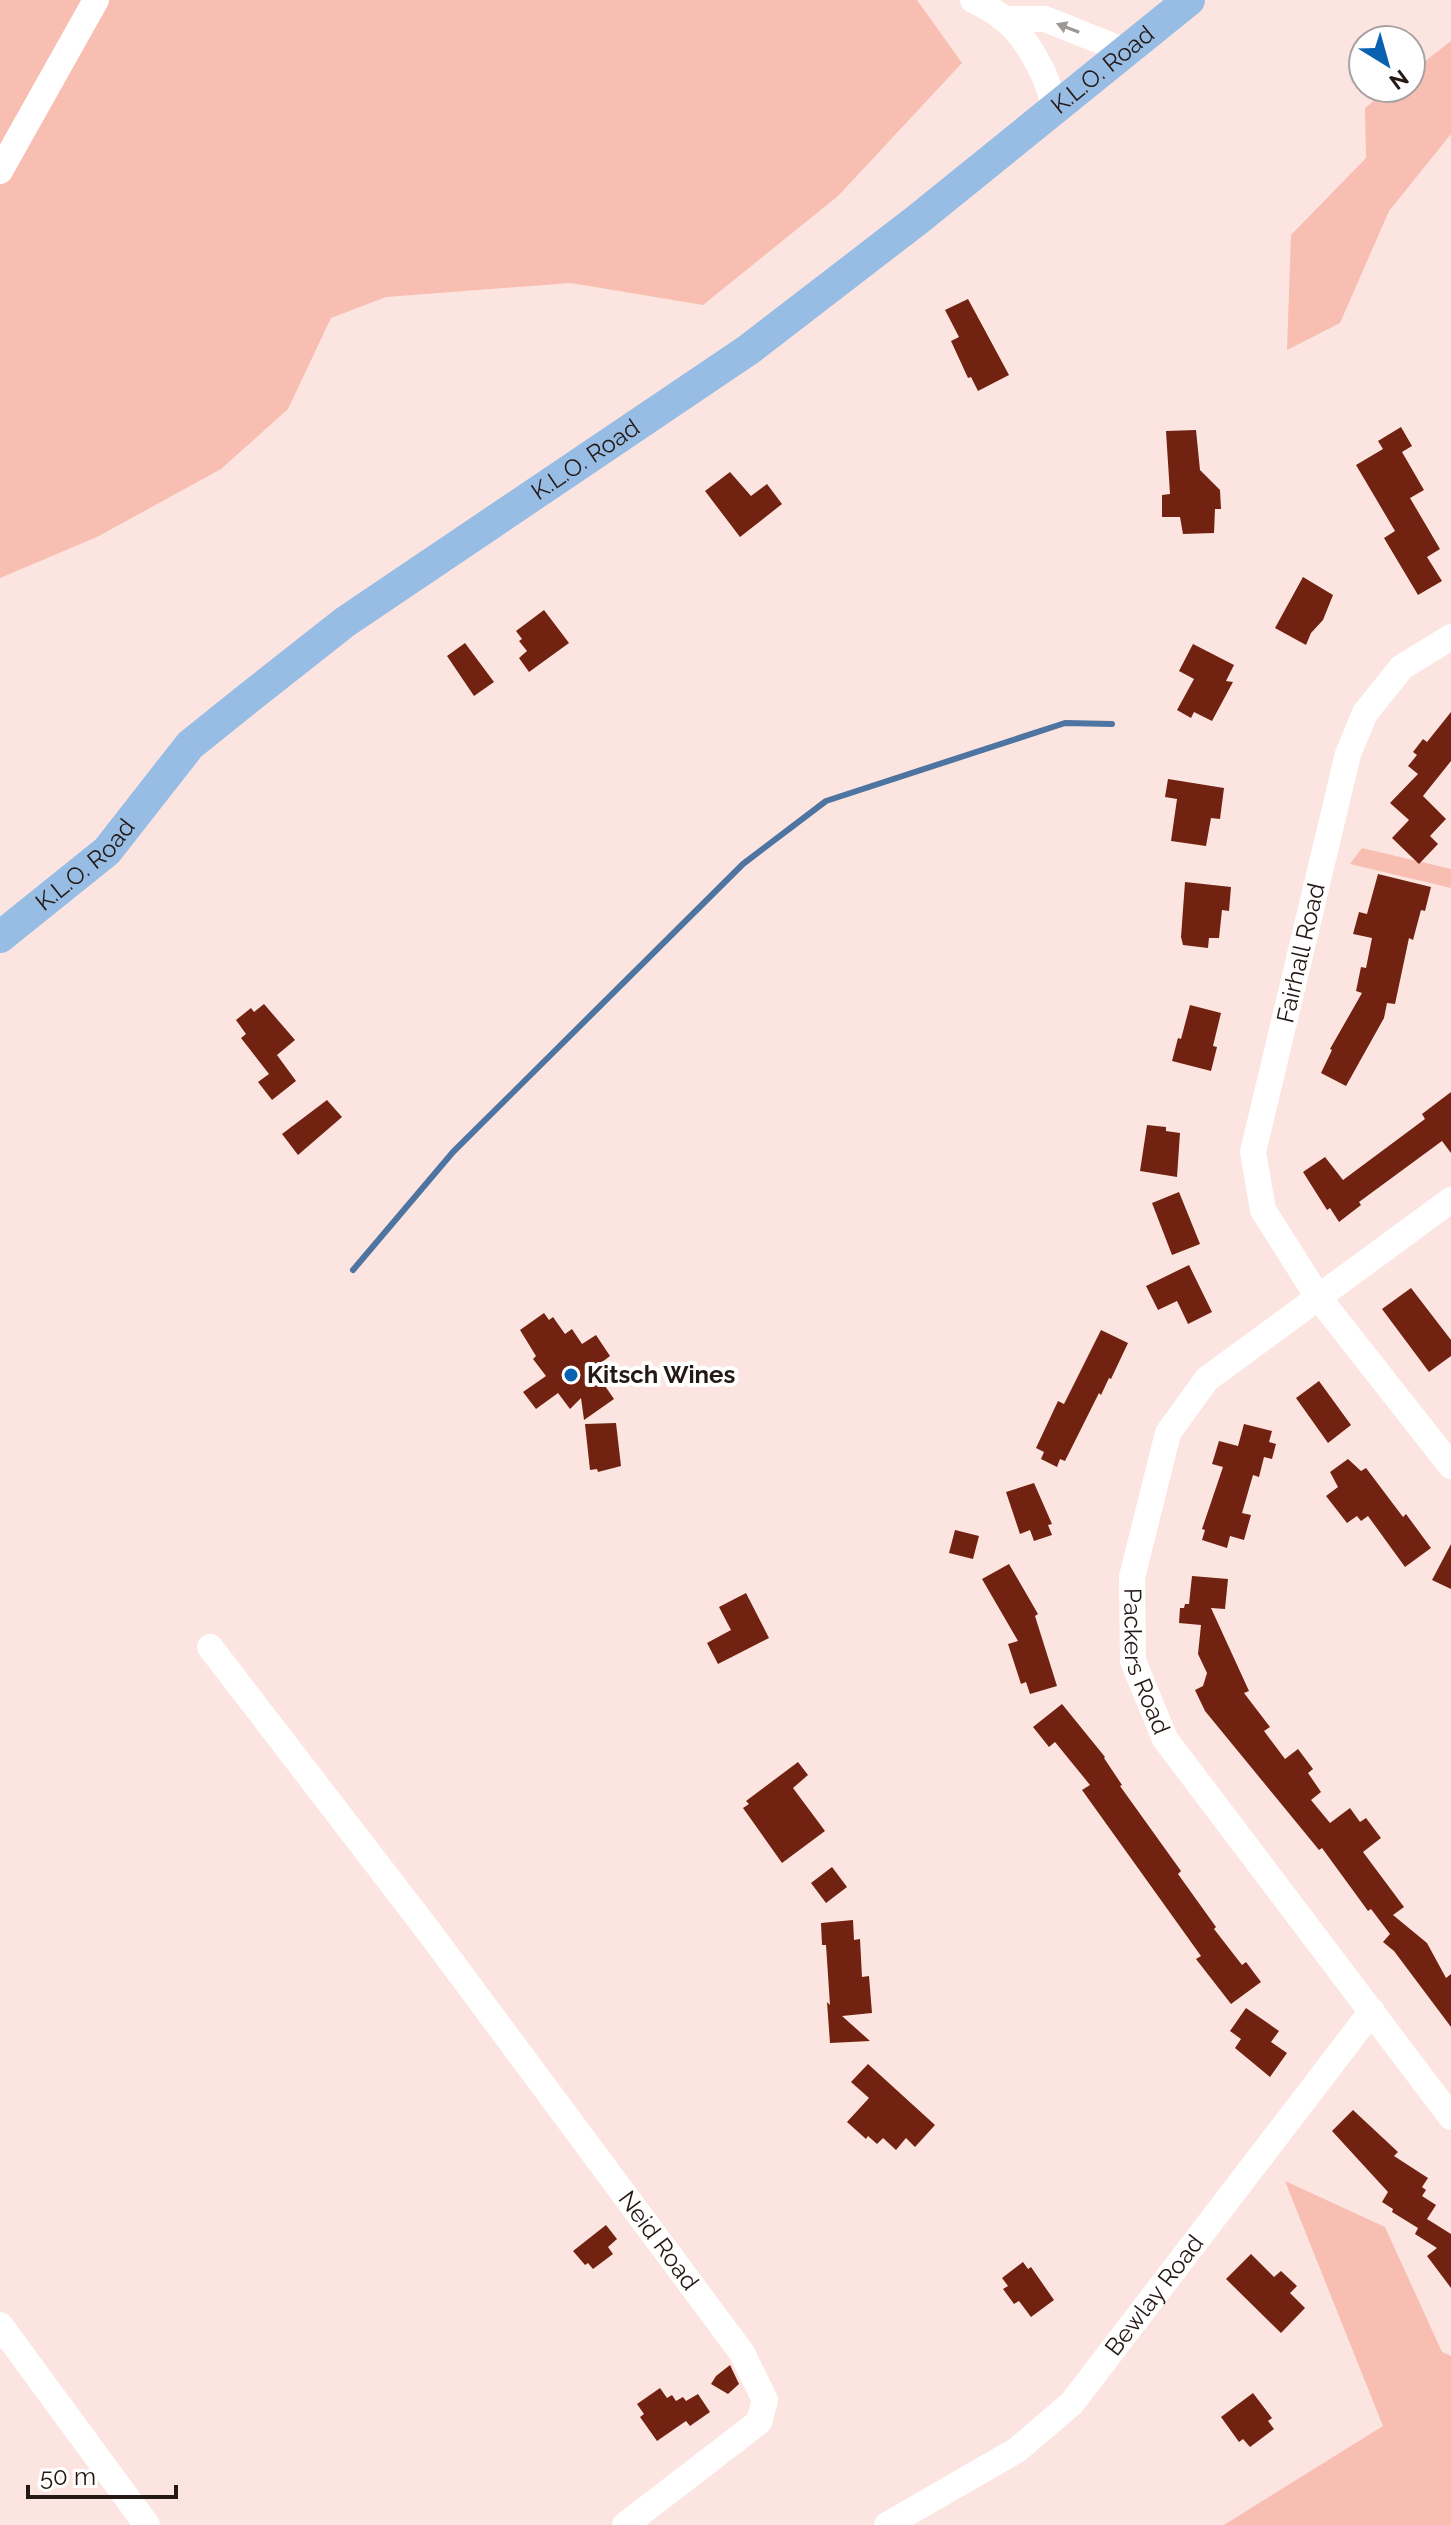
<svg xmlns="http://www.w3.org/2000/svg" width="1451" height="2525" font-family="Raleway,sans-serif">
	<rect width="100%" height="100%" fill="#fce5e0"/>
	<g fill="#f8beb1">
		<path d="M 0,0 L 917,0 L 962,63 L 838,196 L 703,305 L 571,283 L 386,297 L 331,318 L 288,409 L 221,469 L 97,537 L 0,578 Z"/>
		<path d="M 1451,41 L 1451,134 L 1389,211 L 1340,323 L 1287,350 L 1291,235 L 1366,158 L 1365,108 L 1390,88 L 1411,88 L 1411,72 Z"/>
		<path d="M 1362,848 L 1451,869 L 1451,888 L 1350,864 Z"/>
		<path d="M 1285,2181 L 1385,2227 L 1442,2352 L 1451,2356 L 1451,2525 L 1224,2525 L 1383,2426 Z"/>
	</g>
	<g fill="none" stroke-linecap="round" stroke-linejoin="round">
		<path stroke="#4e74a1" stroke-width="6" d="M 353,1270 L 453,1152 L 743,864 L 826,801 L 1065,723 L 1112,724"/>
	</g>
	<g fill="#722211">
		<path d="M 968,299 L 1009,375 L 978,391 L 971,377 L 968,378 L 951,341 L 959,337 L 945,310 Z"/>
		<path d="M 1401,427 L 1412,446 L 1402,452 L 1424,490 L 1410,498 L 1440,549 L 1427,557 L 1442,581 L 1418,595 L 1384,538 L 1395,531 L 1356,465 L 1383,449 L 1378,441 Z"/>
		<path d="M 1196,430 L 1200,470 L 1220,490 L 1221,509 L 1215,509 L 1214,533 L 1183,534 L 1180,517 L 1162,517 L 1162,495 L 1170,494 L 1166,431 Z"/>
		<path d="M 730,472 L 751,496 L 767,484 L 782,504 L 740,537 L 705,491 Z"/>
		<path d="M 1303,577 L 1333,595 L 1323,620 L 1311,633 L 1306,645 L 1275,628 Z"/>
		<path d="M 544,610 L 569,643 L 529,672 L 519,658 L 527,651 L 519,641 L 522,639 L 516,631 Z"/>
		<path d="M 465,643 L 494,682 L 474,696 L 447,656 Z"/>
		<path d="M 1193,644 L 1234,665 L 1226,681 L 1233,682 L 1212,721 L 1194,712 L 1191,718 L 1177,710 L 1194,679 L 1179,671 Z"/>
		<path d="M 1451,712 L 1451,761 L 1423,796 L 1446,819 L 1430,836 L 1438,844 L 1419,864 L 1392,838 L 1409,820 L 1390,803 L 1418,774 L 1408,766 L 1417,755 L 1413,752 L 1423,739 L 1427,742 Z"/>
		<path d="M 1168,779 L 1224,788 L 1220,819 L 1211,818 L 1206,846 L 1171,841 L 1177,799 L 1165,797 Z"/>
		<path d="M 1378,874 L 1431,887 L 1425,911 L 1421,910 L 1413,940 L 1409,938 L 1395,1004 L 1387,1003 L 1384,1018 L 1346,1086 L 1321,1073 L 1332,1050 L 1330,1049 L 1362,993 L 1356,991 L 1361,967 L 1366,968 L 1372,938 L 1353,934 L 1359,912 L 1367,914 Z"/>
		<path d="M 1185,882 L 1231,887 L 1229,911 L 1222,910 L 1219,938 L 1209,938 L 1208,948 L 1183,945 L 1181,937 Z"/>
		<path d="M 264,1004 L 295,1040 L 277,1055 L 296,1081 L 272,1100 L 258,1082 L 269,1074 L 241,1038 L 246,1034 L 236,1020 L 251,1008 L 254,1012 Z"/>
		<path d="M 1190,1005 L 1221,1013 L 1213,1046 L 1217,1047 L 1211,1071 L 1172,1061 L 1178,1038 L 1181,1039 Z"/>
		<path d="M 1451,1092 L 1451,1153 L 1442,1141 L 1359,1202 L 1361,1205 L 1339,1222 L 1330,1208 L 1327,1210 L 1303,1172 L 1325,1157 L 1343,1180 L 1425,1119 L 1422,1114 Z"/>
		<path d="M 327,1100 L 342,1117 L 298,1155 L 282,1134 Z"/>
		<path d="M 1147,1125 L 1166,1127 L 1166,1131 L 1180,1133 L 1177,1177 L 1140,1171 Z"/>
		<path d="M 1179,1192 L 1200,1244 L 1172,1255 L 1152,1203 Z"/>
		<path d="M 1189,1265 L 1212,1312 L 1188,1324 L 1177,1301 L 1158,1310 L 1146,1286 Z"/>
		<path d="M 1411,1288 L 1451,1340 L 1451,1356 L 1429,1372 L 1382,1309 Z"/>
		<path d="M 544,1313 L 549,1320 L 553,1317 L 565,1334 L 572,1329 L 582,1344 L 596,1335 L 610,1356 L 598,1365 L 609,1380 L 603,1383 L 614,1399 L 584,1420 L 581,1398 L 570,1409 L 558,1393 L 536,1409 L 523,1392 L 546,1376 L 533,1359 L 536,1356 L 520,1330 Z"/>
		<path d="M 1101,1330 L 1128,1343 L 1111,1379 L 1109,1378 L 1101,1395 L 1099,1393 L 1065,1461 L 1060,1459 L 1057,1467 L 1041,1459 L 1044,1452 L 1036,1448 L 1058,1401 L 1064,1404 Z"/>
		<path d="M 1319,1381 L 1351,1425 L 1328,1443 L 1296,1398 Z"/>
		<path d="M 616,1423 L 621,1466 L 598,1472 L 597,1469 L 590,1470 L 585,1424 Z"/>
		<path d="M 1244,1424 L 1272,1431 L 1269,1442 L 1276,1444 L 1272,1459 L 1264,1457 L 1259,1477 L 1253,1475 L 1242,1513 L 1251,1515 L 1244,1540 L 1230,1536 L 1227,1548 L 1202,1540 L 1205,1530 L 1202,1529 L 1223,1467 L 1212,1464 L 1219,1441 L 1238,1446 Z"/>
		<path d="M 1348,1459 L 1361,1471 L 1366,1468 L 1403,1517 L 1406,1514 L 1431,1548 L 1405,1567 L 1368,1516 L 1361,1521 L 1357,1516 L 1347,1523 L 1326,1496 L 1338,1487 L 1330,1472 Z"/>
		<path d="M 1034,1483 L 1052,1524 L 1048,1525 L 1052,1535 L 1034,1541 L 1030,1530 L 1020,1534 L 1006,1492 Z"/>
		<path d="M 955,1530 L 979,1536 L 973,1559 L 949,1553 Z"/>
		<path d="M 1451,1544 L 1451,1589 L 1432,1580 Z"/>
		<path d="M 1009,1564 L 1038,1614 L 1035,1616 L 1057,1686 L 1030,1694 L 1026,1682 L 1021,1684 L 1008,1644 L 1018,1641 L 982,1579 Z"/>
		<path d="M 1192,1576 L 1228,1579 L 1225,1609 L 1211,1608 L 1249,1691 L 1244,1693 L 1270,1727 L 1264,1731 L 1285,1759 L 1298,1749 L 1313,1769 L 1308,1773 L 1321,1792 L 1311,1800 L 1330,1823 L 1350,1808 L 1360,1822 L 1366,1818 L 1381,1838 L 1363,1852 L 1404,1907 L 1393,1915 L 1427,1943 L 1446,1978 L 1451,1974 L 1451,2027 L 1394,1951 L 1383,1942 L 1390,1934 L 1371,1909 L 1368,1911 L 1322,1848 L 1319,1850 L 1205,1711 L 1195,1690 L 1203,1686 L 1207,1673 L 1198,1654 L 1201,1625 L 1179,1623 L 1180,1608 L 1184,1608 L 1185,1604 L 1189,1604 Z"/>
		<path d="M 746,1593 L 769,1638 L 718,1664 L 707,1643 L 731,1630 L 719,1607 Z"/>
		<path d="M 1062,1704 L 1105,1757 L 1104,1758 L 1122,1785 L 1120,1786 L 1181,1871 L 1178,1874 L 1216,1927 L 1214,1929 L 1242,1965 L 1246,1962 L 1261,1982 L 1231,2004 L 1196,1959 L 1201,1956 L 1082,1790 L 1090,1785 L 1055,1742 L 1049,1747 L 1033,1727 Z"/>
		<path d="M 798,1762 L 808,1775 L 793,1788 L 825,1831 L 782,1863 L 743,1808 L 749,1804 L 746,1801 Z"/>
		<path d="M 832,1867 L 847,1887 L 826,1903 L 811,1883 Z"/>
		<path d="M 853,1920 L 854,1940 L 860,1939 L 862,1977 L 869,1976 L 872,2013 L 842,2016 L 870,2041 L 830,2043 L 827,2002 L 830,2005 L 826,1945 L 822,1945 L 821,1923 Z"/>
		<path d="M 1246,2008 L 1279,2031 L 1271,2042 L 1287,2053 L 1270,2077 L 1235,2048 L 1241,2039 L 1230,2031 Z"/>
		<path d="M 868,2064 L 935,2125 L 915,2147 L 906,2138 L 896,2150 L 883,2138 L 877,2144 L 868,2136 L 866,2139 L 847,2122 L 869,2098 L 851,2082 Z"/>
		<path d="M 1353,2110 L 1398,2152 L 1394,2156 L 1428,2178 L 1422,2187 L 1426,2190 L 1422,2196 L 1436,2205 L 1427,2219 L 1451,2234 L 1451,2288 L 1427,2256 L 1437,2248 L 1415,2234 L 1418,2228 L 1392,2212 L 1393,2209 L 1382,2202 L 1388,2192 L 1332,2131 Z"/>
		<path d="M 606,2225 L 617,2239 L 608,2247 L 613,2254 L 593,2269 L 588,2263 L 585,2265 L 573,2251 Z"/>
		<path d="M 1251,2254 L 1274,2277 L 1281,2271 L 1297,2286 L 1290,2293 L 1305,2308 L 1281,2333 L 1226,2279 Z"/>
		<path d="M 1023,2262 L 1028,2269 L 1031,2267 L 1054,2300 L 1031,2317 L 1019,2301 L 1014,2304 L 1003,2289 L 1008,2286 L 1002,2278 Z"/>
		<path d="M 730,2365 L 739,2384 L 728,2394 L 711,2384 L 716,2376 Z"/>
		<path d="M 660,2388 L 667,2398 L 672,2395 L 676,2401 L 683,2397 L 686,2401 L 698,2394 L 710,2412 L 690,2426 L 686,2421 L 657,2441 L 640,2417 L 644,2414 L 637,2404 Z"/>
		<path d="M 1253,2393 L 1272,2418 L 1268,2421 L 1274,2429 L 1250,2447 L 1243,2439 L 1239,2442 L 1221,2417 Z"/>
	</g>
	<g fill="none" stroke-linecap="round" stroke-linejoin="round">
		<g stroke="#fff" stroke-width="26">
			<path d="M 973,0 C 1008,16 1025,36 1042,71 C 1048,82 1050,95 1056,106"/>
			<path d="M 1007,19 L 1045,19 L 1125,51"/>
			<path d="M 0,171 L 96,0"/>
			<path d="M 1451,637 L 1402,667 L 1365,713 L 1348,754 L 1253,1152 L 1263,1210 L 1318,1297 L 1451,1466"/>
			<path id="s1" d="M 1451,1200 L 1207,1379 L 1168,1433 L 1132,1577 L 1133,1661 L 1165,1739 L 1451,2117"/>
			<path id="s2" d="M 210,1647 L 430,1933 L 742,2353 L 765,2400 L 759,2422 L 625,2525"/>
			<path d="M 0,2325 L 147,2525"/>
			<path id="s3" d="M 887,2525 L 1017,2450 L 1072,2403 L 1372,2011"/>
		</g>
		<path stroke="#98bde5" stroke-width="32" id="s4" d="M 0,937 L 107,851 L 190,745 L 246,700 L 345,622 L 748,350 L 917,220 L 1189,0"/>
	</g>
	<defs><path id="oneway-solid" d="M-6-.8H1V-3.2L6.5 0L1 3.2V.8H-6Z" transform="scale(2)"/></defs>
	<use fill="#9d9896" href="#oneway-solid" transform="translate(1068 28) rotate(-159)"/>
	<circle fill="#0862b0" stroke="#fff" stroke-width="3" cx="571" cy="1375" r="8"/>
	<g text-anchor="middle" stroke-width="8" stroke-linejoin="round" paint-order="stroke">
		<g font-size="24" fill="#251916" stroke="#fff">
			<text dy="8" stroke="none"><textPath href="#s4" startOffset="1408">K.L.O. Road</textPath></text>
			<text dy="8" stroke="none"><textPath href="#s4" startOffset="760">K.L.O. Road</textPath></text>
			<text dy="8" stroke="none"><textPath href="#s4" startOffset="112">K.L.O. Road</textPath></text>
			<text transform="translate(1301 953) rotate(-77)" y="8">Fairhall Road</text>
			<text dy="8" stroke="none"><textPath href="#s1" startOffset="604">Packers Road</textPath></text>
			<text dy="8" stroke="none"><textPath href="#s2" startOffset="744">Neid Road</textPath></text>
			<text dy="8" stroke="none"><textPath href="#s3" startOffset="358">Bewlay Road</textPath></text>
		</g>
		<g font-size="24" font-weight="bold" fill="#251916" stroke="#fff" text-anchor="start">
			<text x="587" y="1383">Kitsch Wines</text>
		</g>
	</g>
	<g transform="translate(1387 64) rotate(143)"><circle r="38" fill="#ffffff" stroke="#a8a3a2" stroke-width="2"/>
	<path d="M0-6L14 30L0 20L-14 30Z" fill="#0862b0"/>
	<text y="-12" font-size="22" font-weight="bold" text-anchor="middle" fill="#251916">N</text>
	</g>
	<path d="M28 2485v12h148v-12" fill="none" stroke="#251916" stroke-width="4"/>
	<text x="40" y="2485" font-size="24" fill="#251916" stroke="#ffffff" stroke-width="6" paint-order="stroke">50 m</text>
</svg>
